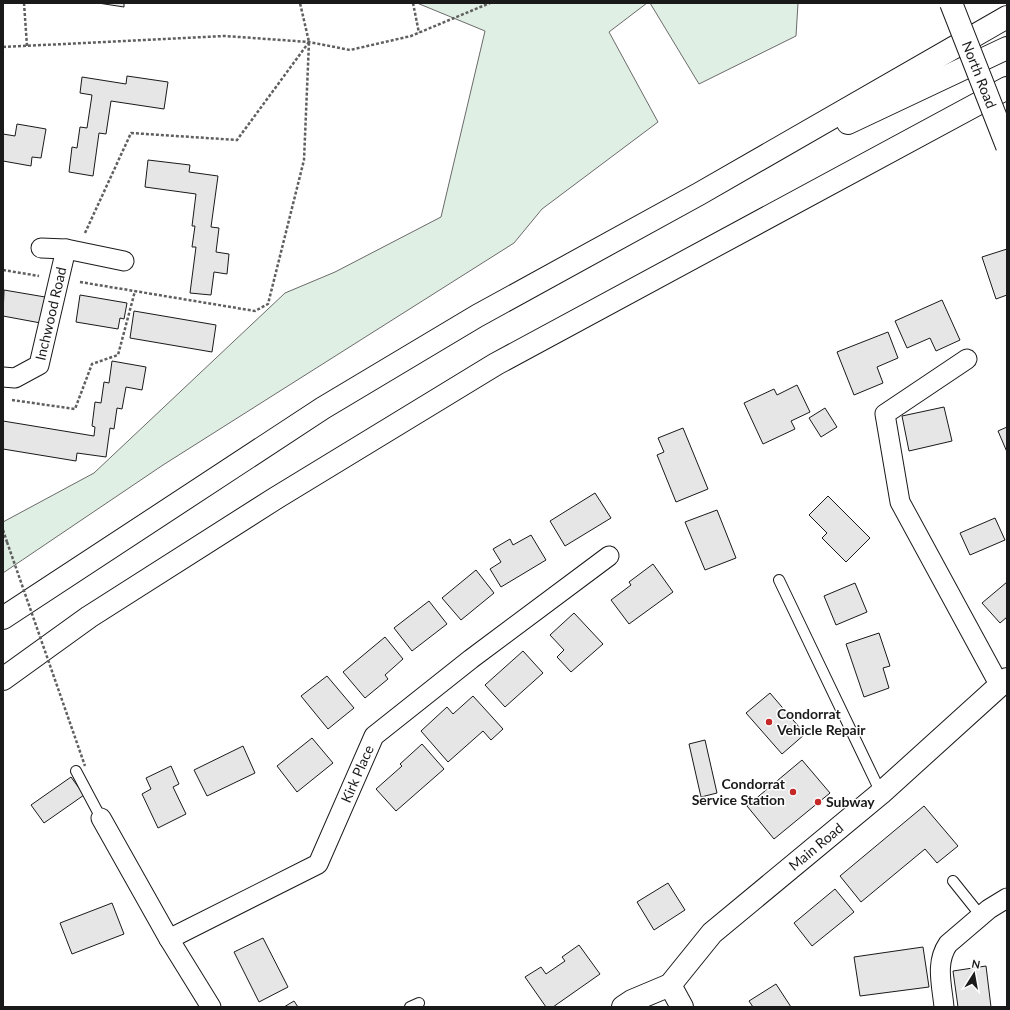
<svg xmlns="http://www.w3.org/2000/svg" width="1010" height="1010" font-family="Lato,sans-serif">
	<rect width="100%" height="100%" fill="#fff"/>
	<g fill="#e0efe3" stroke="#6a6a6a">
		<path d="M 417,3 L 647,3 L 609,32 L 658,122 L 542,209 L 514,243 L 163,465 L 3,573 L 3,522 L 94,473 L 285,293 L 335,272 L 441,217 L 485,31 Z"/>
		<path d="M 650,3 L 798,3 L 796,36 L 699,84 Z"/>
	</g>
	<g fill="#e6e6e6" stroke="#1a1a1a">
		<path d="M 98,3 L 124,3 L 124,7 Z"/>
		<path d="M 127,76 L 168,82 L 164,109 L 111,101 L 106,134 L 99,133 L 93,176 L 69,172 L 72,147 L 77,148 L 80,127 L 87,128 L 92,95 L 80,93 L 82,77 L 126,84 Z"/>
		<path d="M 17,124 L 46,129 L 41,158 L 32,157 L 31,166 L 3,161 L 3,134 L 15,136 Z"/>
		<path d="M 148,160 L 190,165 L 189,172 L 218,176 L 211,227 L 219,228 L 216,252 L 229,254 L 227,274 L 214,272 L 211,295 L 190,293 L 196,247 L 192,247 L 195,226 L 192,226 L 196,194 L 145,187 Z"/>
		<path d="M 1007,249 L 1007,295 L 996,299 L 982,257 Z"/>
		<path d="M 4,290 L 51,298 L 46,324 L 3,316 Z"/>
		<path d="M 80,295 L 127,303 L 124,319 L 120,318 L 118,329 L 76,322 Z"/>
		<path d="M 942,300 L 960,340 L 936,351 L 930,338 L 907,348 L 895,321 Z"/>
		<path d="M 134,311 L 216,325 L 212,352 L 130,338 Z"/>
		<path d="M 888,332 L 898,358 L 877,367 L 883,383 L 854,395 L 837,352 Z"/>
		<path d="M 112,361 L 146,367 L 142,390 L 126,387 L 122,409 L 117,408 L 114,429 L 110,428 L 106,457 L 77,453 L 76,461 L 3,449 L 3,421 L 94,436 L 95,427 L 92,426 L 95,402 L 101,403 L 104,382 L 109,383 Z"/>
		<path d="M 797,385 L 810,412 L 791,421 L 795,429 L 763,444 L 744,403 L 774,389 L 777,395 Z"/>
		<path d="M 944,407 L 952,441 L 909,451 L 902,416 Z"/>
		<path d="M 825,408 L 837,427 L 821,437 L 809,418 Z"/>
		<path d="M 1007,427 L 1007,452 L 998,431 Z"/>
		<path d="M 683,428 L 708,489 L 676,502 L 657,455 L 664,452 L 658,438 Z"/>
		<path d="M 595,493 L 611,518 L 565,546 L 550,521 Z"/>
		<path d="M 828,496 L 870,538 L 846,562 L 822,538 L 827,533 L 809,515 Z"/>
		<path d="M 717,510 L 736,558 L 705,570 L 685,522 Z"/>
		<path d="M 995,518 L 1005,540 L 970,555 L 960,533 Z"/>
		<path d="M 531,535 L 546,560 L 501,587 L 490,569 L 501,562 L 493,549 L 510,539 L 513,545 Z"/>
		<path d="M 653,564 L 673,592 L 629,624 L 611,600 L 631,585 L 629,582 Z"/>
		<path d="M 476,570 L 494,593 L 461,620 L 442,598 Z"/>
		<path d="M 1007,582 L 1007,617 L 1000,623 L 982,603 Z"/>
		<path d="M 855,583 L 867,612 L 836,625 L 824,596 Z"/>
		<path d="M 429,601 L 447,624 L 412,651 L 394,628 Z"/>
		<path d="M 574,613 L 603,644 L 571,672 L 557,657 L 564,650 L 550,635 Z"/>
		<path d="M 879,633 L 890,666 L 883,668 L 889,688 L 864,697 L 846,644 Z"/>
		<path d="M 385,637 L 403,659 L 385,675 L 388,679 L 365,698 L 343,672 Z"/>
		<path d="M 523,651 L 543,673 L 505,707 L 485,685 Z"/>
		<path d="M 327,676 L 354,708 L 328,729 L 301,696 Z"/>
		<path d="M 770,693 L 805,734 L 782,754 L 746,713 Z"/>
		<path d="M 473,696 L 503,729 L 491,740 L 483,731 L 448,762 L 421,731 L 447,707 L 453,714 Z"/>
		<path d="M 312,738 L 333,763 L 297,792 L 277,766 Z"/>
		<path d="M 705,740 L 717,793 L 701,797 L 689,744 Z"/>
		<path d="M 422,744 L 444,769 L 396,811 L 376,789 L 402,766 L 400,764 Z"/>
		<path d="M 243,746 L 255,773 L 207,796 L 194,770 Z"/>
		<path d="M 802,760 L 830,793 L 774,839 L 747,806 Z"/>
		<path d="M 171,766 L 179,784 L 173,787 L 186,814 L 158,828 L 142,794 L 151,789 L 146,778 Z"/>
		<path d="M 71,777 L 84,795 L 44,823 L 31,805 Z"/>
		<path d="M 924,806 L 958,846 L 937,863 L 925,849 L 861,902 L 840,876 Z"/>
		<path d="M 668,883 L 685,910 L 654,930 L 637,902 Z"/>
		<path d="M 835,889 L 854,912 L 812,946 L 794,923 Z"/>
		<path d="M 112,903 L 124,934 L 72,954 L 60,923 Z"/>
		<path d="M 263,938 L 288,987 L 259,1002 L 234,952 Z"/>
		<path d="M 579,945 L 600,974 L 553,1007 L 546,1007 L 525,977 L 541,967 L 546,974 L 565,961 L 562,957 Z"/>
		<path d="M 923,947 L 929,987 L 860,996 L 854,957 Z"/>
		<path d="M 986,966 L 991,1007 L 958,1007 L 953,971 Z"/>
		<path d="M 776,984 L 791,1007 L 753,1007 L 749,1001 Z"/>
		<path d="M 294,1001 L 298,1007 L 284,1007 Z"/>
	</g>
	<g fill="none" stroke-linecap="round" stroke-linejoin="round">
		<defs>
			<g id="lane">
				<path d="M 779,580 L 881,793"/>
				<path d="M 76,771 L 101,818"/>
				<path d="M 953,881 L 981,916"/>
				<path d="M 410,1007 L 419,1003"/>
			</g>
			<g id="street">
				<path d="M 41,248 L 66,249 L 124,261"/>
				<path d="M 967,359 L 885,414 L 900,502 L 1000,686"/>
				<path id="s1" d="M 3,377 L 15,378 L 39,365 L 66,249"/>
				<path d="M 101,818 L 169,939 L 211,1007"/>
				<path id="s2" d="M 169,939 L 318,864 L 374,736 L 471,659 L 609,556"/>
				<path d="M 944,1007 C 942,985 935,963 948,944 L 989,909 L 1007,898"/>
			</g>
			<g id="secondary">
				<path d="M 670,985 L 682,1007"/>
				<path id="s3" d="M 623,1007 L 632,1001 L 670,985 L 712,933 L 881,793 L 1007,679"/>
			</g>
			<g id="highway">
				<path d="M 848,123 L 1007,48"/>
				<path d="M 3,618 L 323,408 L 477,316 L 699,194 L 1007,17"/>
				<path d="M 3,679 L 89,617 L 276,498 L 496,364 L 1007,88"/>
			</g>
		</defs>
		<use href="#lane" stroke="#1a1a1a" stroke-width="12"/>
		<use href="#street" stroke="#1a1a1a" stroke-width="21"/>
		<use href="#secondary" stroke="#1a1a1a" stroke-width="24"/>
		<use href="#highway" stroke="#1a1a1a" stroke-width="24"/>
		<g stroke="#5f5f5f" stroke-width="2.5" stroke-dasharray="3 2" stroke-linecap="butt">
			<path d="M 24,3 L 27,46"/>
			<path d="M 413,3 L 419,33"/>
			<path d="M 3,47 L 225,36 L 309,42 L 350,50 L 411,36 L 490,3"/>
			<path d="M 85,233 L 131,133 L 237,140 L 309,42"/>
			<path d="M 3,270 L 39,276"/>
			<path d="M 80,282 L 255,311 L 268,304 L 304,160 L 309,42 L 300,3"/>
			<path d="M 12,400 L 75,409 L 92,364 L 118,355 L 135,291"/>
			<path d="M 3,530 L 7,542"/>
		</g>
		<use href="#lane" stroke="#fff" stroke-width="10"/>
		<use href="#street" stroke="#fff" stroke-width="19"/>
		<use href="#secondary" stroke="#fff" stroke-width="22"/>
		<use href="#highway" stroke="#fff" stroke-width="22"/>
		<defs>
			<g id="secondary-bridge">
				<path id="s4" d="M 951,3 L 1007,146"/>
			</g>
		</defs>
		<use href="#secondary-bridge" stroke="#1a1a1a" stroke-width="24" stroke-linecap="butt"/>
		<path stroke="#5f5f5f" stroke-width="2.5" stroke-dasharray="3 2" stroke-linecap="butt" d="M 7,542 L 85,766"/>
		<use href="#secondary-bridge" stroke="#fff" stroke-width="22"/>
	</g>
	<g fill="#c62828" stroke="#fff" stroke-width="1.5">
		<circle cx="769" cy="722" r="4"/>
		<circle cx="793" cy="792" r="4"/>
		<circle cx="818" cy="802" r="4"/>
	</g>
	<g text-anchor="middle" stroke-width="3" stroke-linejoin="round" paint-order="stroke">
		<g font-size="14" fill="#1a1a1a" stroke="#fff">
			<text dy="5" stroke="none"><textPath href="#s4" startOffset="77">North Road</textPath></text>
			<text dy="5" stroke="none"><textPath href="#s1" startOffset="92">Inchwood Road</textPath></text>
			<text dy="5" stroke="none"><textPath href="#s2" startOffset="265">Kirk Place</textPath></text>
			<text dy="5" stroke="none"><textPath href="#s3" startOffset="254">Main Road</textPath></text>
		</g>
		<g font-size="14" font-weight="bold" fill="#1a1a1a" stroke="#fff" text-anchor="start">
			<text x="777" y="719">Condorrat<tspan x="777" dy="16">Vehicle Repair</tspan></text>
			<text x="785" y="789" text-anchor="end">Condorrat<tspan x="785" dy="16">Service Station</tspan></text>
			<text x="826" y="807">Subway</text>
		</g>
	</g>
	<rect width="1010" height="1010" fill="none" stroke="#1a1a1a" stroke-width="8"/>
	<g transform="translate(974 974) rotate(11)" stroke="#ffffff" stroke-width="3" paint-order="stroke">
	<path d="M0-3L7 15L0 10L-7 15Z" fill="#1a1a1a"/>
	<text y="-6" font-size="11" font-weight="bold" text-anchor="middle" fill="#1a1a1a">N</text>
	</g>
</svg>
